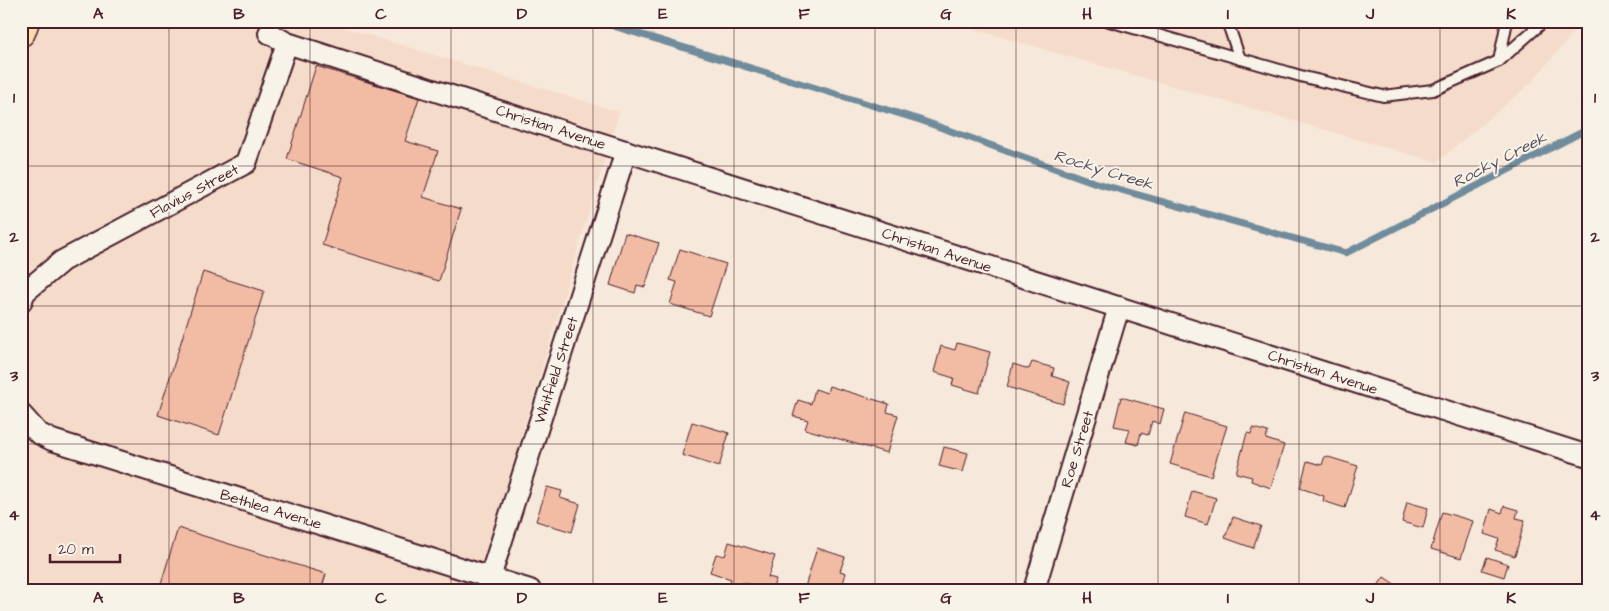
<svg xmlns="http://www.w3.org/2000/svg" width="1609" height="611" font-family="'Architects Daughter',sans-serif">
	<rect width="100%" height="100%" fill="#f6e8da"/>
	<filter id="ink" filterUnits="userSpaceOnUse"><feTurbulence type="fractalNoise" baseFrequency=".02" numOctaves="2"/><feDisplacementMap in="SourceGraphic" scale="10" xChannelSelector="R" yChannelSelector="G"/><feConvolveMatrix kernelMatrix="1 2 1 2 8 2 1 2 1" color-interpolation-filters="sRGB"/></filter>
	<g filter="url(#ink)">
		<g fill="#f5dbca">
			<path d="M 21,21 L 323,21 L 619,112 L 475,590 L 21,590 Z"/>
			<path d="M 946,21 L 1583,21 L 1531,83 L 1437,162 Z"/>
		</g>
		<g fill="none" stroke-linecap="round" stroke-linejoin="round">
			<path stroke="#6f8c9c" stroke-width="7" d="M 597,21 L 920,120 L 1096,183 L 1346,253 L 1588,129"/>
		</g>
		<g fill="#f2bca4" stroke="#4a1f2b">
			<path d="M 316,66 L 419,98 L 405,141 L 438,151 L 423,197 L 461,209 L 439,281 L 322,245 L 343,177 L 287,159 Z"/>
			<path d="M 625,233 L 659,243 L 645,287 L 637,285 L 635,293 L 610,285 Z"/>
			<path d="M 680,249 L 726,264 L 709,316 L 670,304 L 677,282 L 670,280 Z"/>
			<path d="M 203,272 L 264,291 L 219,435 L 158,415 Z"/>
			<path d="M 957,343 L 990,352 L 979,393 L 952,385 L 954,378 L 934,372 L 941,346 L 955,350 Z"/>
			<path d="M 1032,362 L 1054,368 L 1052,376 L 1070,382 L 1063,404 L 1007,387 L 1013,364 L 1029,369 Z"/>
			<path d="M 829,386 L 889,404 L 887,412 L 898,415 L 887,453 L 805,429 L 808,420 L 793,416 L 798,400 L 811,404 L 815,389 L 827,393 Z"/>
			<path d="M 1121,397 L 1164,409 L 1160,424 L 1152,421 L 1148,435 L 1141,433 L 1138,445 L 1126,442 L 1130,429 L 1114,426 Z"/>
			<path d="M 1185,413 L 1227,426 L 1211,476 L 1170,464 Z"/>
			<path d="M 692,422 L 729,433 L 719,467 L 682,455 Z"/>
			<path d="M 1253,428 L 1268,432 L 1266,439 L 1284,445 L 1271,488 L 1251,481 L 1252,477 L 1236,473 L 1247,433 L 1251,434 Z"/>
			<path d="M 944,447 L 968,453 L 963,472 L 939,466 Z"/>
			<path d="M 1325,456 L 1358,466 L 1345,508 L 1323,501 L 1324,496 L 1300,488 L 1307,461 L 1322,465 Z"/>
			<path d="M 547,487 L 562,491 L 560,498 L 580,504 L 572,532 L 536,521 Z"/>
			<path d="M 1192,491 L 1216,498 L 1208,524 L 1185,517 Z"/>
			<path d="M 1407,502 L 1428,508 L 1423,528 L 1402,522 Z"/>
			<path d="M 1504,506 L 1518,510 L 1516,518 L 1525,520 L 1515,556 L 1495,550 L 1499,539 L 1484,534 L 1491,509 L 1502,513 Z"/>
			<path d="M 1442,512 L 1473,521 L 1461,558 L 1431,549 Z"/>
			<path d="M 1233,517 L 1261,526 L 1253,548 L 1225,538 Z"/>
			<path d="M 178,528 L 326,574 L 321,590 L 159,590 Z"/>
			<path d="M 729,542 L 775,556 L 768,577 L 776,579 L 772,590 L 768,590 L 742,582 L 740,590 L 735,590 L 728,588 L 731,579 L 710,572 L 716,554 L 725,556 Z"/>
			<path d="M 817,548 L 845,557 L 840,571 L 846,573 L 841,590 L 836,588 L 835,590 L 804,590 Z"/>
			<path d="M 1487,557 L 1508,564 L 1504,577 L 1482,570 Z"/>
			<path d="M 1384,577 L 1402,589 L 1375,590 Z"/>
		</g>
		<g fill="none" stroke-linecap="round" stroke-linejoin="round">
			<defs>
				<g id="lane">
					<path d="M 1109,21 L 1304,77 L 1383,96 L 1433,90 L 1499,61 L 1544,21"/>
					<path d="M 1227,21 L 1240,59"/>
					<path d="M 1499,61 L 1507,21"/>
				</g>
				<g id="street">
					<path d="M 269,33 L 287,43 L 442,93 L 1588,456"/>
					<path d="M 21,302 L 25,292 L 62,261 L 246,163 L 287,43"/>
					<path d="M 21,414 L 38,433 L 52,440 L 530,590"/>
					<path d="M 486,590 L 626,151"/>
					<path d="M 1034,590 L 1119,307"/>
				</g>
				<path id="primary" d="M 21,32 L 25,21"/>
			</defs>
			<use href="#lane" stroke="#4a1f2b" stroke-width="14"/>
			<use href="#street" stroke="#4a1f2b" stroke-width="24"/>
			<use href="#primary" stroke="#4a1f2b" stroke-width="31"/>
			<use href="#lane" stroke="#f7f3e8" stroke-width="10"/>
			<use href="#street" stroke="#f7f3e8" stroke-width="20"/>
			<use href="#primary" stroke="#fedbac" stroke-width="28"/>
		</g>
	</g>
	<path fill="none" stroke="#4a1f2b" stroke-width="1" stroke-opacity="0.55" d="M 169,21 L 169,590M 310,21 L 310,590M 451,21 L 451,590M 593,21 L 593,590M 734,21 L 734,590M 875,21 L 875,590M 1016,21 L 1016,590M 1158,21 L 1158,590M 1299,21 L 1299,590M 1440,21 L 1440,590M 21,166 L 1588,166M 21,306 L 1588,306M 21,444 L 1588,444"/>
	<g text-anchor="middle" stroke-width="4" stroke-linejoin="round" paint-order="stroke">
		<g font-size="15" fill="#4a1f2b" stroke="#f7f3e8">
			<text transform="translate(551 127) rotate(18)" y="5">Christian Avenue</text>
			<text transform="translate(194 191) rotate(-28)" y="5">Flavius Street</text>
			<text transform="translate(937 250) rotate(18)" y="5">Christian Avenue</text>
			<text transform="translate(556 370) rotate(-72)" y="5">Whitfield Street</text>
			<text transform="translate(1323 372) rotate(18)" y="5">Christian Avenue</text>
			<text transform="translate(1077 449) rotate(-73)" y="5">Roe Street</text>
			<text transform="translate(271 509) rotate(17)" y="5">Bethlea Avenue</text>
		</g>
		<g font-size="16" font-style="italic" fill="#5a4c5a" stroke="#f7f3e8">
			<text transform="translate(1499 159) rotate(-27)" y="6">Rocky Creek</text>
			<text transform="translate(1104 169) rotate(17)" y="6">Rocky Creek</text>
		</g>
	</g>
	<rect width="1609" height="611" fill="none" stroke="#f7f3e8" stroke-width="55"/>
	<path d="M50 554v8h70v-8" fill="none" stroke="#4a1f2b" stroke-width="2.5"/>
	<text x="58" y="554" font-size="15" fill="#4a1f2b" stroke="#f7f3e8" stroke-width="4" paint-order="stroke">20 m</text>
	<rect x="28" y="28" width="1554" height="556" fill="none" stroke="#4a1f2b" stroke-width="2"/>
	<g font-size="16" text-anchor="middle" font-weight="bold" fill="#4a1f2b">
		<text x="98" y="19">A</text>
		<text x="239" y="19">B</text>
		<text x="381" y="19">C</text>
		<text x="522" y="19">D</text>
		<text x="663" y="19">E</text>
		<text x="804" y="19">F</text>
		<text x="946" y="19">G</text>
		<text x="1087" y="19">H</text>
		<text x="1228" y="19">I</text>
		<text x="1370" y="19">J</text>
		<text x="1511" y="19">K</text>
		<text x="14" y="103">1</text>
		<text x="1595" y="103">1</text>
		<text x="14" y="242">2</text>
		<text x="1595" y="242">2</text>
		<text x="14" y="381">3</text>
		<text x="1595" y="381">3</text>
		<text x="14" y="520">4</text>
		<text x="1595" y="520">4</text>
		<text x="98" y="603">A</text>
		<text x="239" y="603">B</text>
		<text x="381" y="603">C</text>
		<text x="522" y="603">D</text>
		<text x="663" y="603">E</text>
		<text x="804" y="603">F</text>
		<text x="946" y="603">G</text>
		<text x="1087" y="603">H</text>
		<text x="1228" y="603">I</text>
		<text x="1370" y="603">J</text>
		<text x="1511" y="603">K</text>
	</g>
</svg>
